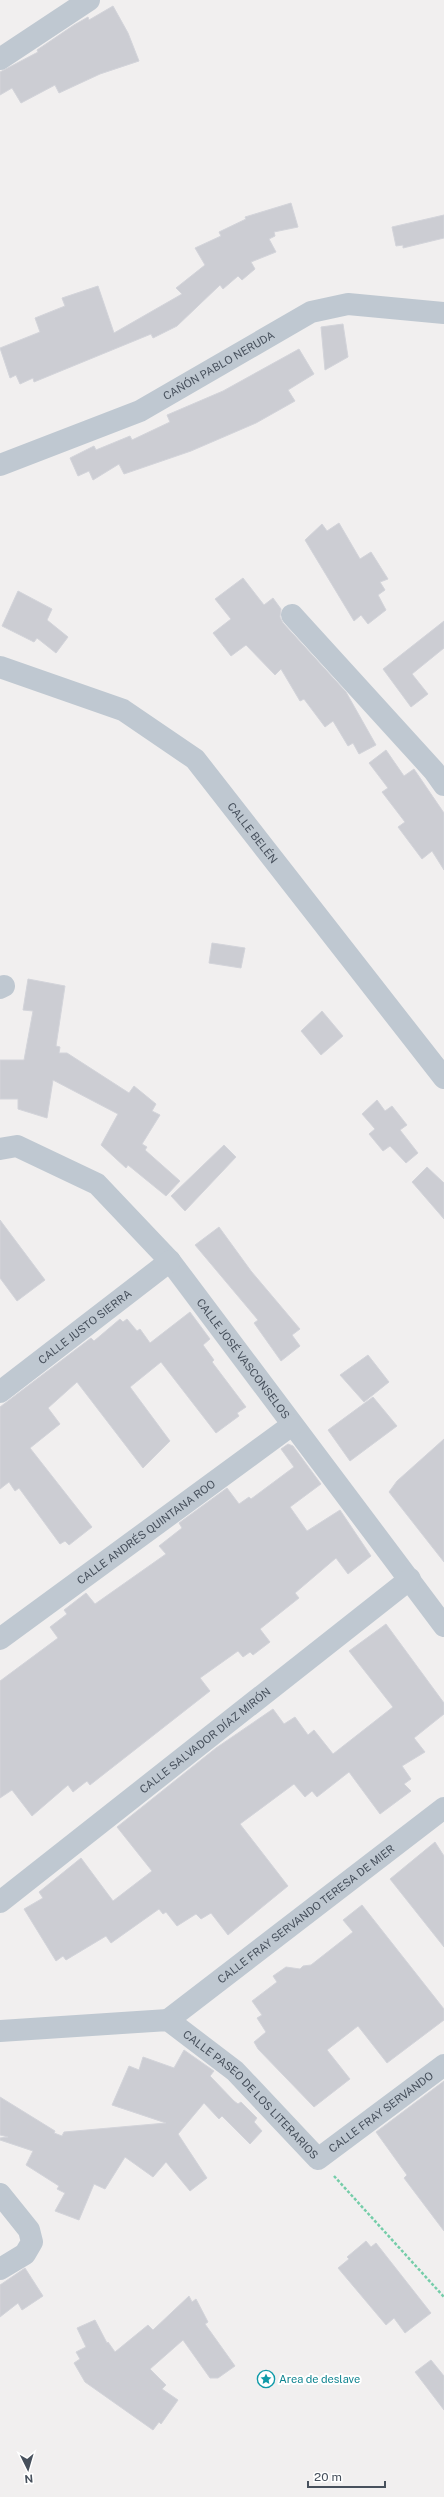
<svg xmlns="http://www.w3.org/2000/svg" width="444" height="2497" font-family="'Public Sans',sans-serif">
	<rect width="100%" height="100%" fill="#f1efef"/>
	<g fill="#cccdd3" stroke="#d3d4da">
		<path d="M 113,6 L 128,33 L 139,61 L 100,74 L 59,93 L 55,85 L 21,103 L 12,88 L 0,95 L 0,72 L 38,52 L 37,50 L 74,25 L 88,17 L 89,20 Z"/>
		<path d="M 291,203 L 298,227 L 274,232 L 275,236 L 269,239 L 276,252 L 251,262 L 255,269 L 242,280 L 238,276 L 223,289 L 220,285 L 177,326 L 153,338 L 151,334 L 34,382 L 33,378 L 20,384 L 16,375 L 10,378 L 0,348 L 40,332 L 35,318 L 65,306 L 62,298 L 98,286 L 114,333 L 182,294 L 176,288 L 205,265 L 195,248 L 221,236 L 219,232 L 246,219 L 245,217 Z"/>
		<path d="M 444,215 L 444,238 L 403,248 L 403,245 L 396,246 L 392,227 Z"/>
		<path d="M 343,324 L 348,357 L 325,370 L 321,327 Z"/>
		<path d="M 299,349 L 314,374 L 288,390 L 295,401 L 256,423 L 191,451 L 124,474 L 119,464 L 93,480 L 89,471 L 78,476 L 70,458 L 94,446 L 96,450 L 130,436 L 132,440 L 170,422 L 167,415 L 223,391 Z"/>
		<path d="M 339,523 L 360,559 L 371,552 L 388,579 L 380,582 L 385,590 L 378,595 L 386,610 L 368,624 L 361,615 L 354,621 L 305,540 L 322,524 L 327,531 Z"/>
		<path d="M 243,578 L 264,605 L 273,598 L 281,609 L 280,617 L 283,623 L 346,692 L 376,745 L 359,754 L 353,743 L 348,746 L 333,721 L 325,727 L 304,699 L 300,701 L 281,669 L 275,675 L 246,645 L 231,656 L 213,633 L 231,619 L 215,599 Z"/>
		<path d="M 18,591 L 52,609 L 47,620 L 68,637 L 56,653 L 37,638 L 34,642 L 2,626 Z"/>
		<path d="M 444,621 L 444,648 L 412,674 L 428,694 L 411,707 L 383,669 Z"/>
		<path d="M 386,750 L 404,776 L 414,769 L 444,813 L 444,870 L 432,851 L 422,859 L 398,827 L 405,822 L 382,792 L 388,788 L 369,763 Z"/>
		<path d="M 212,943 L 245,948 L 241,968 L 209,963 Z"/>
		<path d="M 28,979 L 65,986 L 56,1046 L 60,1047 L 59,1053 L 67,1053 L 129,1093 L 134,1086 L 156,1104 L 152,1111 L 160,1115 L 142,1144 L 147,1147 L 145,1150 L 180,1181 L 166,1196 L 128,1165 L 126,1168 L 101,1145 L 118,1114 L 53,1080 L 47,1118 L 18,1109 L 18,1099 L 0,1099 L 0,1060 L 24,1060 L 33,1011 L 23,1010 Z"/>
		<path d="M 322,1011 L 343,1036 L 321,1055 L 301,1031 Z"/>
		<path d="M 377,1100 L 385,1111 L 392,1106 L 407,1125 L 400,1130 L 418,1153 L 406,1163 L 390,1146 L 383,1151 L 369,1134 L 375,1129 L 362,1114 Z"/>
		<path d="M 224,1145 L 236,1157 L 185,1211 L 171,1196 Z"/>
		<path d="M 427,1167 L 444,1183 L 444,1219 L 412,1182 Z"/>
		<path d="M 0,1220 L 45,1280 L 17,1301 L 0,1278 Z"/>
		<path d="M 219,1227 L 251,1271 L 300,1329 L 292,1335 L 300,1346 L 281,1361 L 254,1323 L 258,1320 L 195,1245 Z"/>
		<path d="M 190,1312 L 210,1339 L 203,1345 L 214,1360 L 212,1362 L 246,1407 L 237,1413 L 239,1416 L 216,1433 L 161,1362 L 130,1387 L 170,1441 L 143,1468 L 77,1382 L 48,1408 L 60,1424 L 30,1448 L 92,1527 L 69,1545 L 65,1541 L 60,1544 L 19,1488 L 15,1491 L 9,1482 L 0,1489 L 0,1407 L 91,1338 L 94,1341 L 120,1319 L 123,1322 L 127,1319 L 137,1331 L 140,1329 L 150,1343 Z"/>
		<path d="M 368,1355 L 389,1382 L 364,1402 L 340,1375 Z"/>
		<path d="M 373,1397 L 397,1426 L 350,1461 L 328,1430 Z"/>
		<path d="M 444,1439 L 444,1562 L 389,1492 L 397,1481 Z"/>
		<path d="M 288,1444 L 293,1446 L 321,1484 L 290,1507 L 307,1531 L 340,1510 L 371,1556 L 348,1574 L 336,1558 L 295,1593 L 299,1598 L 260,1629 L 270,1642 L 253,1655 L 250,1652 L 243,1657 L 238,1651 L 200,1678 L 210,1691 L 90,1785 L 87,1781 L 73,1792 L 68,1785 L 32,1816 L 12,1790 L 0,1798 L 0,1681 L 58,1638 L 50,1627 L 67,1614 L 64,1610 L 86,1593 L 95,1604 L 166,1554 L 159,1546 L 182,1528 L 179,1523 L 227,1488 L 239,1504 L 249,1497 L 251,1499 L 294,1467 L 281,1449 Z"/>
		<path d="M 386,1624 L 444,1703 L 444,1714 L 414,1738 L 425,1752 L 402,1766 L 411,1779 L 404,1784 L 411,1791 L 380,1814 L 349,1772 L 317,1797 L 312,1791 L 305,1797 L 294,1784 L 240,1824 L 288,1886 L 228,1935 L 211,1913 L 201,1919 L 196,1914 L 177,1926 L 166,1912 L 163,1914 L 159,1909 L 111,1943 L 106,1936 L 66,1960 L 63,1956 L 56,1961 L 24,1909 L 43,1898 L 39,1892 L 81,1858 L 113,1901 L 152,1871 L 117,1827 L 216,1748 L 273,1709 L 284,1724 L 295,1717 L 308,1735 L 314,1730 L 333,1754 L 393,1707 L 349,1651 Z"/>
		<path d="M 435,1842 L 444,1856 L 444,1947 L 390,1879 Z"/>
		<path d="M 362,1905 L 444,2009 L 444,2020 L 387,2063 L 358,2026 L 327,2050 L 350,2079 L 314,2107 L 258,2049 L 254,2042 L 266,2032 L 257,2018 L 262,2015 L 252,2001 L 277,1982 L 273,1976 L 286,1967 L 300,1969 L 303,1966 L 311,1965 L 353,1932 L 343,1920 Z"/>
		<path d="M 184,2050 L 214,2071 L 210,2076 L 234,2101 L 238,2104 L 241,2102 L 257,2118 L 254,2122 L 262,2131 L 250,2144 L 222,2116 L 219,2119 L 204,2103 L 178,2134 L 207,2178 L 190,2191 L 166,2162 L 153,2177 L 125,2157 L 105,2189 L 94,2184 L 79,2220 L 55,2211 L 65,2193 L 57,2189 L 59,2186 L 26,2165 L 33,2151 L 0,2140 L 0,2138 L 8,2137 L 0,2135 L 0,2097 L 55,2131 L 54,2133 L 62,2136 L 64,2132 L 166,2123 L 112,2105 L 129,2066 L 139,2070 L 143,2057 L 174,2068 Z"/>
		<path d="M 444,2081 L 444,2231 L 404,2178 L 407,2175 L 376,2132 Z"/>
		<path d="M 366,2241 L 371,2247 L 376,2243 L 431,2313 L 405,2333 L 394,2318 L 386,2325 L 338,2268 L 349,2259 L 347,2257 Z"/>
		<path d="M 25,2268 L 43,2296 L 22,2310 L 18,2303 L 0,2317 L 0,2285 Z"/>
		<path d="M 189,2296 L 192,2302 L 196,2299 L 208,2322 L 205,2324 L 235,2366 L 218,2378 L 210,2378 L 183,2340 L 150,2369 L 166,2385 L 162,2389 L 178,2400 L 161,2424 L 159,2422 L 153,2430 L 85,2382 L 74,2363 L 80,2359 L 76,2352 L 86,2347 L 77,2328 L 95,2320 L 107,2343 L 108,2342 L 115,2352 L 148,2325 L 153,2330 Z"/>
		<path d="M 431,2360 L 444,2376 L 444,2410 L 415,2372 Z"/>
	</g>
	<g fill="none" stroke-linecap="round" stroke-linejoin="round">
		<path stroke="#75cda9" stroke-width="2.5" stroke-dasharray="3 2" stroke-linecap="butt" d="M 334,2176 L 444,2297"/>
		<g stroke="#bfc8d1" stroke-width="22">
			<path d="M 0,59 L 89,0"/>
			<path id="s1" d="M 0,465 L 140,411 L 311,312 L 348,304 L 444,313"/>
			<path d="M 292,615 L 434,771 L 444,785"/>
			<path id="s2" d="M 0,667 L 123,710 L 195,759 L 444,1078"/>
			<path d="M 0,988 L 4,986"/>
			<path id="s3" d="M 0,1149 L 17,1146 L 97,1184 L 170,1261 L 444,1626"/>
			<path id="s4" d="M 0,1392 L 170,1261"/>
			<path id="s5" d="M 0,1639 L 292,1425"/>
			<path id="s6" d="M 0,1902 L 410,1579"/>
			<path id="s7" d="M 168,2020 L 444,1808"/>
			<path id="s8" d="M 0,2031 L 168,2020 L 235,2071 L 318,2159 L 444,2065"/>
			<path d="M 0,2194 L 29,2230 L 32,2242 L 25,2254 L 0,2269"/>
		</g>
	</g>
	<defs>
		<symbol id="sight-ring" viewBox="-11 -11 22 22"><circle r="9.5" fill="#fff" stroke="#0f9aa8" stroke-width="1.5"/><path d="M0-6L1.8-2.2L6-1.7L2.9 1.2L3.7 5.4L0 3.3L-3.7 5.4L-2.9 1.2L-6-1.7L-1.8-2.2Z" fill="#0f9aa8"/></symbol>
	</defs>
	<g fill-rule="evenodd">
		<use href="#sight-ring" x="256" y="2369" width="20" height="20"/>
	</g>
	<g text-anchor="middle" stroke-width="4" stroke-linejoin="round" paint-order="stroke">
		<g font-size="11" fill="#47505c" stroke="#fff">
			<text dy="4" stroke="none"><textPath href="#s1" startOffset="241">CAÑÓN PABLO NERUDA</textPath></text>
			<text dy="4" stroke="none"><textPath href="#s2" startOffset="311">CALLE BELÉN</textPath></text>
			<text dy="4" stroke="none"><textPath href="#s4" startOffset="107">CALLE JUSTO SIERRA</textPath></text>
			<text dy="4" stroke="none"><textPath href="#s3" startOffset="334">CALLE JOSÉ VASCONSELOS</textPath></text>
			<text dy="4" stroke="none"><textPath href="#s5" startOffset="181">CALLE ANDRÉS QUINTANA ROO</textPath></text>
			<text dy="4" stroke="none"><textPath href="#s6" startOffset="261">CALLE SALVADOR DÍAZ MIRÓN</textPath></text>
			<text dy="4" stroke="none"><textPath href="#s7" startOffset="174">CALLE FRAY SERVANDO TERESA DE MIER</textPath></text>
			<text dy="4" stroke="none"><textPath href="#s8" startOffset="280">CALLE PASEO DE LOS LITERARIOS</textPath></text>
			<text dy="4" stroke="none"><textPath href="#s8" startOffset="452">CALLE FRAY SERVANDO</textPath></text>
		</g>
		<g font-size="11" fill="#0d838f" stroke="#fff" text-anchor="start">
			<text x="279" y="2383">Area de deslave</text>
		</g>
	</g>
	<g transform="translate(28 2469) rotate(175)" stroke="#ffffff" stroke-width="3" paint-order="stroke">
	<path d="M0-3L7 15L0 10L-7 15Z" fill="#47505c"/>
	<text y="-6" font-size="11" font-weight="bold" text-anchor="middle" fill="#47505c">N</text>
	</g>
	<path d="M308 2481v6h77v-6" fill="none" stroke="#47505c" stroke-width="2"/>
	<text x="314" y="2481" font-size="12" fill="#47505c" stroke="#ffffff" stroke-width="3" paint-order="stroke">20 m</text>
</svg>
